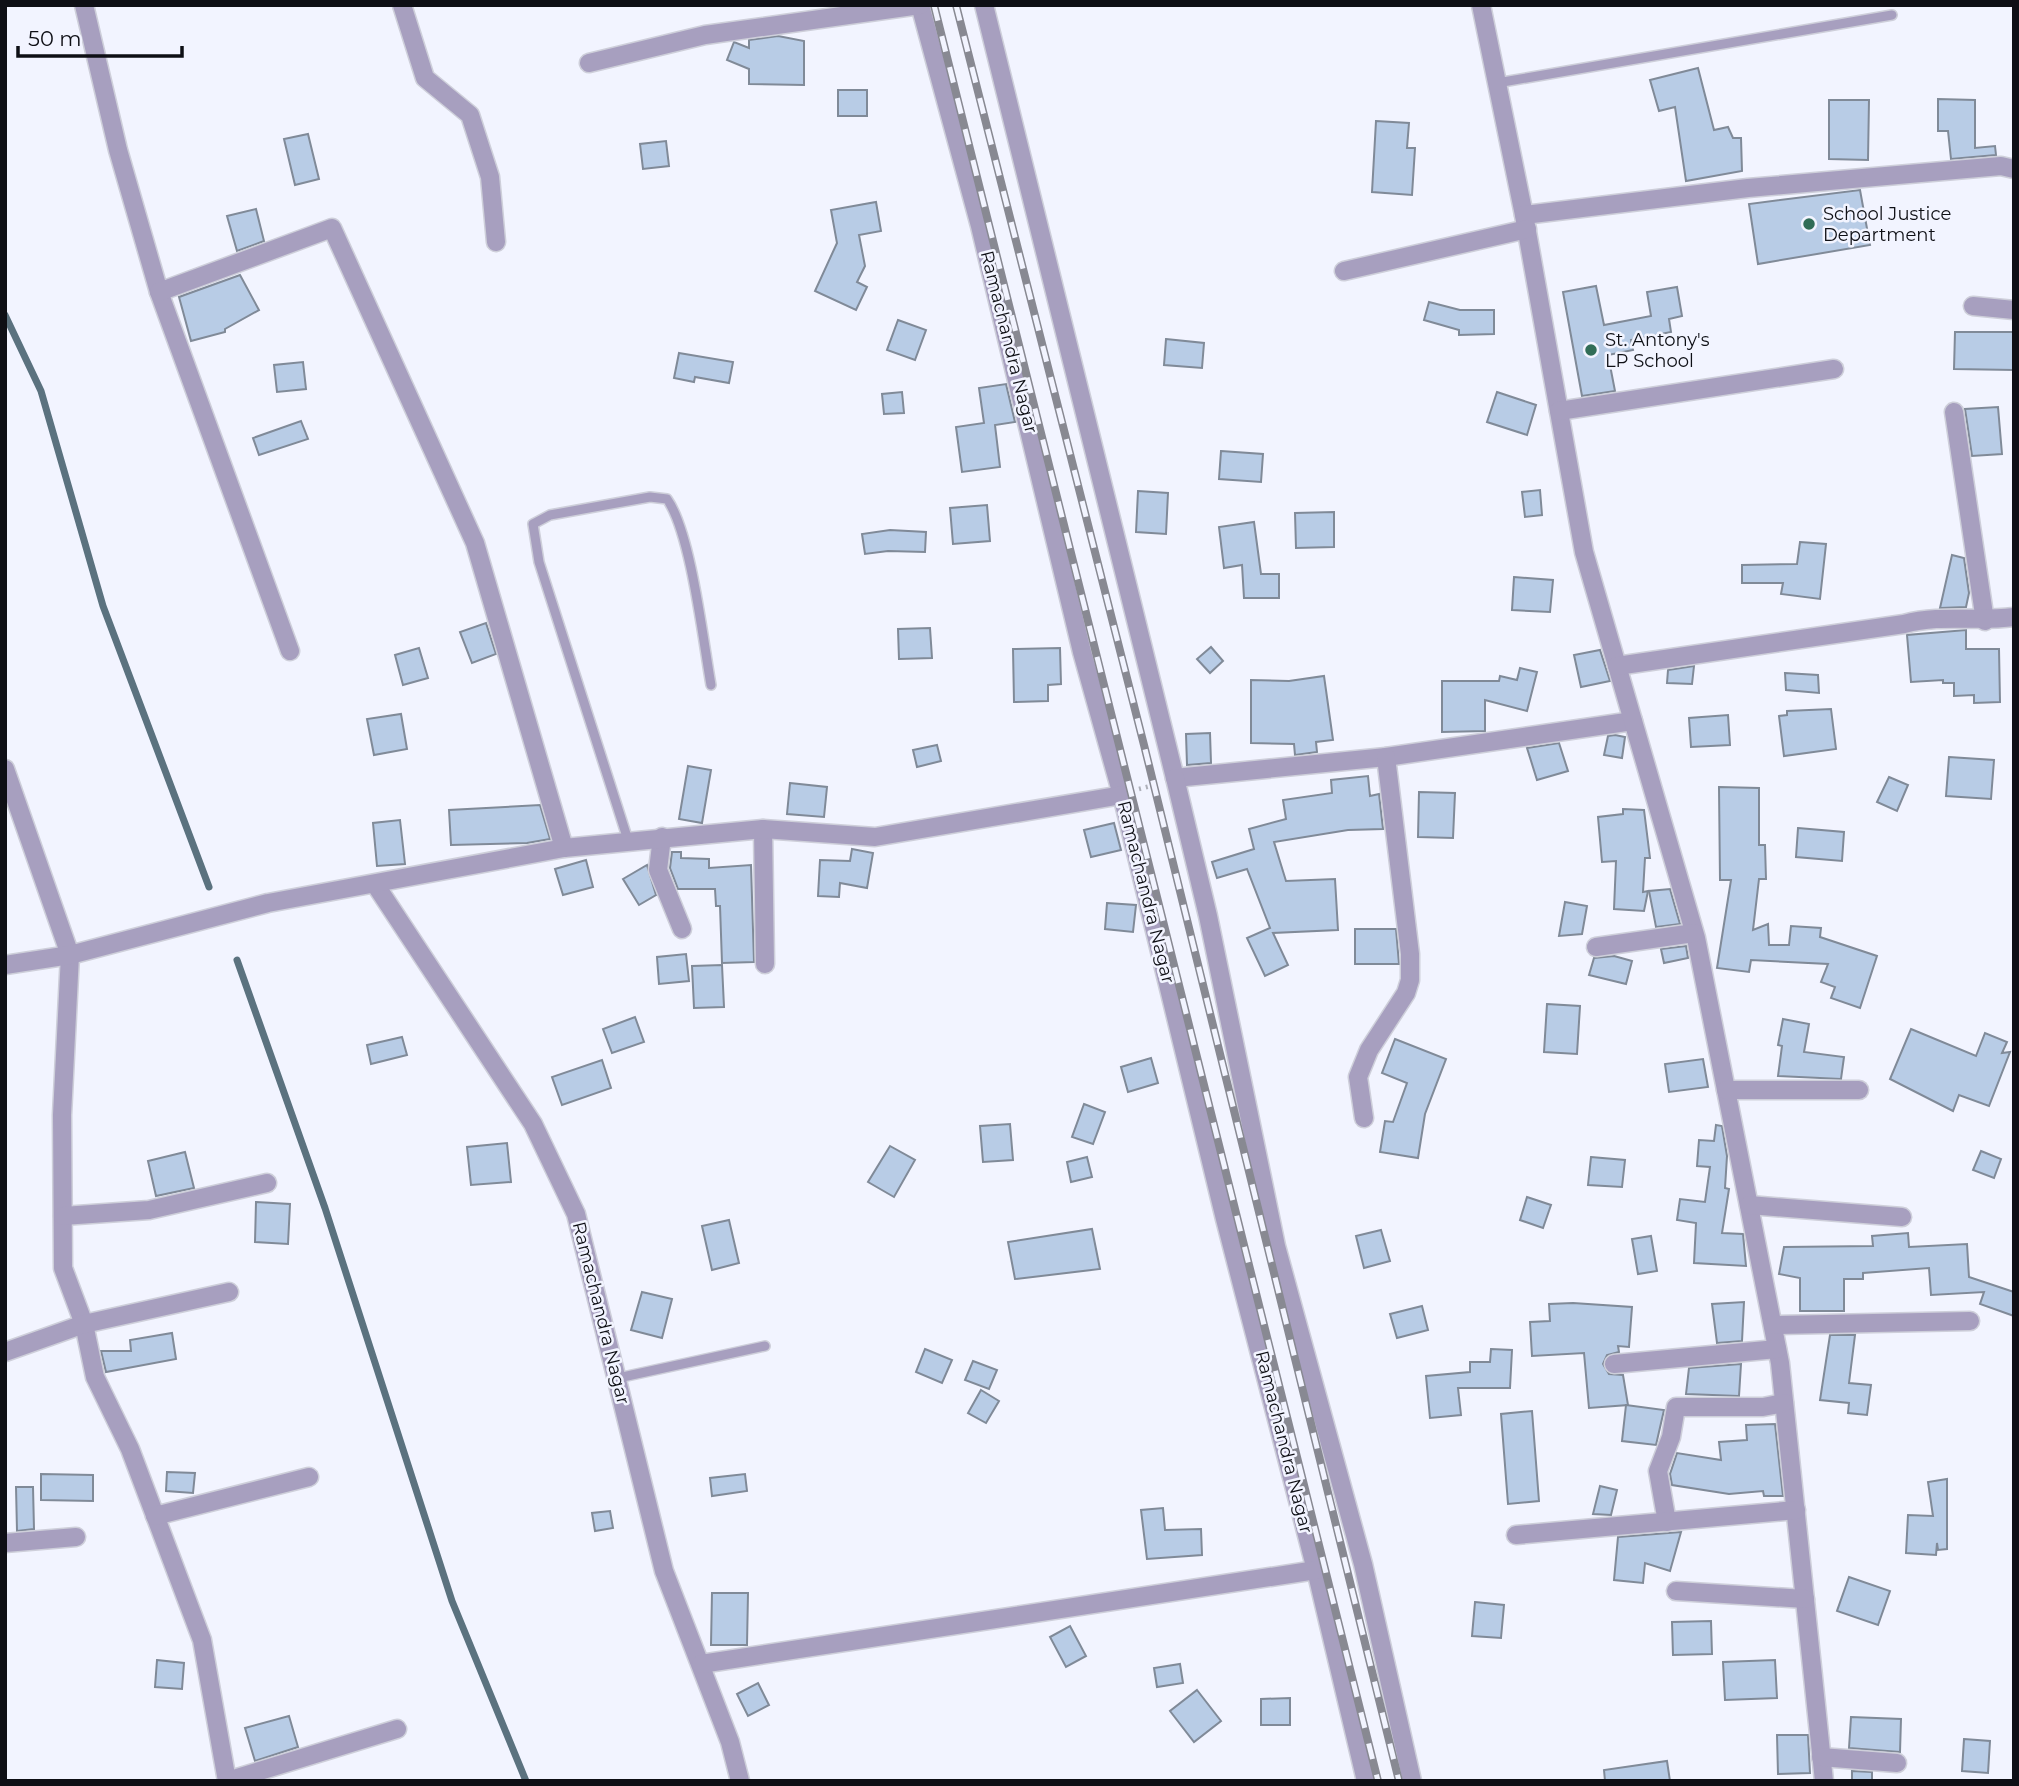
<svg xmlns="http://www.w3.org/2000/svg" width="2019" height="1786" font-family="Montserrat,sans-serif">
	<rect width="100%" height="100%" fill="#f2f4ff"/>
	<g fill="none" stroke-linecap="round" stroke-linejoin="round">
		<g stroke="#5b727f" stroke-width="7">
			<path d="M 5,315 L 41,391 L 103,606 L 209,887"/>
			<path d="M 237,960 L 325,1208 L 452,1601 L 526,1781"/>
		</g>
	</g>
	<g fill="#b8cce6" stroke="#808a98" stroke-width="2">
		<path d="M 778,36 L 804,41 L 804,85 L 749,84 L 749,69 L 727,60 L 734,42 L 749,48 L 749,40 Z"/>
		<path d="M 1698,68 L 1714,130 L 1728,127 L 1733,138 L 1741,138 L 1742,171 L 1686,181 L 1675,107 L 1659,111 L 1650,80 Z"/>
		<rect x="838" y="90" width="29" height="26"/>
		<path d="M 1938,99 L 1975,100 L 1975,148 L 1995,146 L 1996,155 L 1951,159 L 1948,131 L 1938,131 Z"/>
		<path d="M 1829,100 L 1869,100 L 1868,160 L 1829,159 Z"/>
		<path d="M 1376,121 L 1409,123 L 1407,148 L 1415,148 L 1412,195 L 1372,192 Z"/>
		<path d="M 308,134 L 319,179 L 295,185 L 284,139 Z"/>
		<path d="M 666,141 L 669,166 L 643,169 L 640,144 Z"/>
		<path d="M 1860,190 L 1870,245 L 1758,264 L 1749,204 Z"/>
		<path d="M 876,202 L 881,231 L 859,235 L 865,266 L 857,282 L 867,287 L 856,310 L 815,291 L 837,243 L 831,210 Z"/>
		<path d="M 256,209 L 264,241 L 237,251 L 227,216 Z"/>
		<path d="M 240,275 L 259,310 L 225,329 L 225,332 L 191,341 L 179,297 Z"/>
		<path d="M 1596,286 L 1604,325 L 1651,316 L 1647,292 L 1677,287 L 1682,316 L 1669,319 L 1671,332 L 1631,340 L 1633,350 L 1608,355 L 1615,391 L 1582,396 L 1563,292 Z"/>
		<path d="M 1429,302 L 1460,310 L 1494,310 L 1494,334 L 1459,335 L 1459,330 L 1424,320 Z"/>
		<path d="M 898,320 L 926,330 L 915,360 L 887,350 Z"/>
		<path d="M 1955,332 L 2014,332 L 2014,370 L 1954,369 Z"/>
		<path d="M 1166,339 L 1204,343 L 1202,368 L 1164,365 Z"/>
		<path d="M 679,353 L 733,362 L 729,383 L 695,377 L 694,382 L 674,378 Z"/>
		<path d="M 303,362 L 306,389 L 277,392 L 274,365 Z"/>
		<path d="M 1006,384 L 1015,422 L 995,425 L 1000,467 L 962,472 L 956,427 L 984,423 L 979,388 Z"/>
		<path d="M 902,392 L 904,413 L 884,414 L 882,394 Z"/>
		<path d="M 1497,392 L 1536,405 L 1527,435 L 1487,422 Z"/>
		<path d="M 1998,407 L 2002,454 L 1972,456 L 1965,409 Z"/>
		<path d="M 301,421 L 308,439 L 259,455 L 253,438 Z"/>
		<path d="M 1221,451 L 1263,454 L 1261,482 L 1219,479 Z"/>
		<path d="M 1540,490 L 1542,515 L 1525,517 L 1522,492 Z"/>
		<path d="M 1138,491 L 1168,493 L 1166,534 L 1136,532 Z"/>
		<path d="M 987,505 L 990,541 L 953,544 L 950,508 Z"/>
		<path d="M 1334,512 L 1334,547 L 1296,548 L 1295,513 Z"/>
		<path d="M 1254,522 L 1261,574 L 1279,574 L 1279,598 L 1244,598 L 1242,565 L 1224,568 L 1219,527 Z"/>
		<path d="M 890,530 L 926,532 L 925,552 L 888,551 L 865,554 L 862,534 Z"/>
		<path d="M 1800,542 L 1826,544 L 1820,599 L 1781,594 L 1783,583 L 1742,583 L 1742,565 L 1797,564 Z"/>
		<path d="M 1952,555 L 1964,558 L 1969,593 L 1966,607 L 1940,608 Z"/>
		<path d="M 1514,577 L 1553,580 L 1550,612 L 1512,610 Z"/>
		<path d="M 486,623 L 496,654 L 472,663 L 460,632 Z"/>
		<path d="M 930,628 L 932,658 L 899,659 L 898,629 Z"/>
		<path d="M 1966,630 L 1966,649 L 1999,649 L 2000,702 L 1974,703 L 1974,695 L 1954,696 L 1954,683 L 1943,683 L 1943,680 L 1911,682 L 1907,635 Z"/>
		<path d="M 1211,647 L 1223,661 L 1210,673 L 1197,659 Z"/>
		<path d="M 419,648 L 428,678 L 403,685 L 395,655 Z"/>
		<path d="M 1060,648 L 1061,684 L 1048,685 L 1048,701 L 1014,702 L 1013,649 Z"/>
		<path d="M 1600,650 L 1610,681 L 1581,687 L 1574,655 Z"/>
		<path d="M 1694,666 L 1692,684 L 1667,683 L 1668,670 Z"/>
		<path d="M 1520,668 L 1537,672 L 1527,711 L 1485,700 L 1485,731 L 1442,732 L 1442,681 L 1499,681 L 1500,676 L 1517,680 Z"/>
		<path d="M 1785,673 L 1818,675 L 1819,693 L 1786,690 Z"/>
		<path d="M 1324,676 L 1333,740 L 1316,742 L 1317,752 L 1295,755 L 1294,744 L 1251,743 L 1251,680 L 1289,681 Z"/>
		<path d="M 1831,709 L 1836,749 L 1784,756 L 1779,716 L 1787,715 L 1787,711 Z"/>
		<path d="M 401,714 L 407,749 L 374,755 L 367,719 Z"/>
		<path d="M 1728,715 L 1730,745 L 1691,747 L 1689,718 Z"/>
		<path d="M 1210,733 L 1211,763 L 1187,765 L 1186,734 Z"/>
		<path d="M 1615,735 L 1625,737 L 1622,758 L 1604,755 L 1608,736 Z"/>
		<path d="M 1559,743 L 1568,771 L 1537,780 L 1527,748 Z"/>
		<path d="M 937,745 L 941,761 L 917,767 L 913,750 Z"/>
		<path d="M 1949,757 L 1994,760 L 1991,799 L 1946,796 Z"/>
		<path d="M 688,766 L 711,770 L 702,823 L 679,819 Z"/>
		<path d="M 1368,776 L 1370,796 L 1379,794 L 1383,829 L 1348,830 L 1274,842 L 1286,881 L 1335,879 L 1338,930 L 1273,933 L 1288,965 L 1265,976 L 1247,938 L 1270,928 L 1247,869 L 1217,878 L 1212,862 L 1254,849 L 1249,829 L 1286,819 L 1283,800 L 1332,793 L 1331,780 Z"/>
		<path d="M 1889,777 L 1908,785 L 1897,811 L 1877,802 Z"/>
		<path d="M 790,783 L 827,787 L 824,817 L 787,814 Z"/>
		<path d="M 1719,787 L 1759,788 L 1759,845 L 1765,845 L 1766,879 L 1759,879 L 1753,930 L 1768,924 L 1769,945 L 1789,945 L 1791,926 L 1821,928 L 1820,937 L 1877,956 L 1860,1008 L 1831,998 L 1835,987 L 1821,982 L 1828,964 L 1751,960 L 1749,972 L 1717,968 L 1731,880 L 1720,880 Z"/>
		<path d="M 1419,792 L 1455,793 L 1453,838 L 1418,837 Z"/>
		<path d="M 540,805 L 550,839 L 527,843 L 451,845 L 449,810 Z"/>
		<path d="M 1623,809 L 1644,810 L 1650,858 L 1645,858 L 1643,892 L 1648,891 L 1644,911 L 1614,909 L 1616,861 L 1602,862 L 1598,817 L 1623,814 Z"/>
		<path d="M 400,820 L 405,864 L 377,866 L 373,823 Z"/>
		<path d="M 1114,823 L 1121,850 L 1091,857 L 1084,830 Z"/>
		<path d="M 1798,828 L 1844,832 L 1842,861 L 1796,857 Z"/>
		<path d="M 852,849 L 873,853 L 867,888 L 840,883 L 839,897 L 818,896 L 820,860 L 850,861 Z"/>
		<path d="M 672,852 L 681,852 L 681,858 L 709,859 L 709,868 L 751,865 L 754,962 L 722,963 L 720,906 L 716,906 L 715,889 L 678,889 L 670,868 Z"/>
		<path d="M 586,860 L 593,887 L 563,895 L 555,869 Z"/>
		<path d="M 647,865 L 656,895 L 639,905 L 623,879 Z"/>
		<path d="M 1670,889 L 1680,924 L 1656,927 L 1649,891 Z"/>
		<path d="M 1565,902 L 1587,906 L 1582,934 L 1559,936 Z"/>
		<path d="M 1107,903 L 1136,905 L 1133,932 L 1105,929 Z"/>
		<path d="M 1355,929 L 1396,929 L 1399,964 L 1355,964 Z"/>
		<path d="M 1686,946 L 1688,958 L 1664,963 L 1661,949 Z"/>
		<path d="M 686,954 L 689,981 L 659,984 L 657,957 Z"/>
		<path d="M 1614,956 L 1632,961 L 1626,984 L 1589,975 L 1594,958 Z"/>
		<path d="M 722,965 L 724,1007 L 694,1008 L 692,966 Z"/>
		<path d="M 1547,1004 L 1580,1006 L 1577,1054 L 1544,1052 Z"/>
		<path d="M 635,1017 L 644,1042 L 612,1053 L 603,1029 Z"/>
		<path d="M 1783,1019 L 1809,1024 L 1804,1052 L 1844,1057 L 1841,1079 L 1778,1076 L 1782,1046 L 1778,1045 Z"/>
		<path d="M 1911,1029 L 1976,1056 L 1985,1033 L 2007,1042 L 2002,1053 L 2010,1052 L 1989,1106 L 1959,1095 L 1953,1111 L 1890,1079 Z"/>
		<path d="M 402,1037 L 407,1055 L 371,1064 L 367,1045 Z"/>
		<path d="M 1395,1039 L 1446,1059 L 1425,1114 L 1418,1158 L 1380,1152 L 1385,1121 L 1393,1122 L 1407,1083 L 1382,1073 Z"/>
		<path d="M 1151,1058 L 1158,1083 L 1128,1092 L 1121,1067 Z"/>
		<path d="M 1703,1059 L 1708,1087 L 1669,1092 L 1665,1064 Z"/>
		<path d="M 602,1060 L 611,1088 L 562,1105 L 552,1077 Z"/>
		<path d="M 1084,1104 L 1105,1112 L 1093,1144 L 1072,1137 Z"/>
		<path d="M 1010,1124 L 1013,1160 L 983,1162 L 980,1126 Z"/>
		<path d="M 1716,1125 L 1722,1126 L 1727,1156 L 1725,1188 L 1729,1189 L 1722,1233 L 1743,1234 L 1746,1266 L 1694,1263 L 1696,1223 L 1677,1220 L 1680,1199 L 1705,1202 L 1710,1167 L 1697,1166 L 1699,1140 L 1714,1141 Z"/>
		<path d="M 507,1143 L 511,1182 L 471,1185 L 467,1147 Z"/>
		<path d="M 890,1146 L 915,1160 L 894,1197 L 868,1182 Z"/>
		<path d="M 1981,1151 L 2001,1159 L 1994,1178 L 1973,1170 Z"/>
		<path d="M 185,1152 L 194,1188 L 156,1196 L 148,1161 Z"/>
		<path d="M 1087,1157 L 1092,1177 L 1071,1182 L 1067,1162 Z"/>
		<path d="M 1591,1157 L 1625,1160 L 1622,1187 L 1588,1185 Z"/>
		<path d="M 1527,1197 L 1551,1205 L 1543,1228 L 1520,1220 Z"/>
		<path d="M 256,1202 L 290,1204 L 288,1244 L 255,1242 Z"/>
		<path d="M 729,1220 L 739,1263 L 712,1270 L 702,1226 Z"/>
		<path d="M 1092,1229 L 1100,1269 L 1015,1279 L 1008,1242 Z"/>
		<path d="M 1381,1230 L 1390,1261 L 1364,1268 L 1356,1236 Z"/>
		<path d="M 1908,1233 L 1909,1247 L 1967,1244 L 1969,1277 L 2014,1292 L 2014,1316 L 1980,1304 L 1984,1292 L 1931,1295 L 1929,1268 L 1863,1273 L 1863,1279 L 1844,1279 L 1844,1311 L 1800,1311 L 1800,1278 L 1779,1274 L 1784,1247 L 1873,1246 L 1872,1236 Z"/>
		<path d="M 1651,1236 L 1657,1271 L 1638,1274 L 1632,1239 Z"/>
		<path d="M 642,1292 L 672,1299 L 662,1338 L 631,1330 Z"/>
		<path d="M 1744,1302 L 1742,1341 L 1717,1343 L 1712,1304 Z"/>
		<path d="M 1573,1303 L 1632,1307 L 1629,1347 L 1618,1346 L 1619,1352 L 1607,1355 L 1603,1364 L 1609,1374 L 1623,1375 L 1628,1405 L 1589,1408 L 1584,1353 L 1532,1356 L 1530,1322 L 1550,1321 L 1549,1304 Z"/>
		<path d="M 1422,1306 L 1428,1330 L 1397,1338 L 1390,1314 Z"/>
		<path d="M 172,1333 L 176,1359 L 106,1372 L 101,1351 L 131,1351 L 130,1340 Z"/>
		<path d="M 1830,1335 L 1855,1335 L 1849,1383 L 1871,1385 L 1867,1415 L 1848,1413 L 1849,1403 L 1820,1400 Z"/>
		<path d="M 925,1349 L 952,1360 L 942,1383 L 916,1372 Z"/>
		<path d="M 1491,1349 L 1512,1350 L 1510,1388 L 1458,1388 L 1461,1415 L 1430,1418 L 1426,1376 L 1470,1372 L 1470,1362 L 1490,1362 Z"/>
		<path d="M 973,1361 L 997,1370 L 989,1389 L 965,1380 Z"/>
		<path d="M 1741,1364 L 1739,1396 L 1686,1394 L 1689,1368 Z"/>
		<path d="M 981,1390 L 999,1401 L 986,1423 L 968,1413 Z"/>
		<path d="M 1626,1405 L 1664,1410 L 1656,1445 L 1622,1441 Z"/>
		<path d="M 1532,1411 L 1539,1501 L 1508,1504 L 1501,1414 Z"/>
		<path d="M 1775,1424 L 1783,1496 L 1764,1496 L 1763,1491 L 1729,1494 L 1672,1485 L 1670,1474 L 1677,1453 L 1721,1460 L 1719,1442 L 1747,1440 L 1746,1425 Z"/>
		<path d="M 167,1472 L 195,1473 L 193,1493 L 166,1491 Z"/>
		<path d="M 41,1474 L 93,1475 L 93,1501 L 41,1500 Z"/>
		<path d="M 745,1474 L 747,1491 L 712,1496 L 710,1478 Z"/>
		<path d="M 1947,1479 L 1947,1549 L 1938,1550 L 1937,1543 L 1936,1555 L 1906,1553 L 1908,1515 L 1933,1516 L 1928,1482 Z"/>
		<path d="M 1600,1486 L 1617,1490 L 1611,1515 L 1593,1514 Z"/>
		<path d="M 16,1487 L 33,1487 L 34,1529 L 17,1531 Z"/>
		<path d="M 1163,1508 L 1165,1530 L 1201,1529 L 1202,1555 L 1147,1559 L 1141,1510 Z"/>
		<path d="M 610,1511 L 613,1528 L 595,1531 L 592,1513 Z"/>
		<path d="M 1681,1532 L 1670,1571 L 1645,1563 L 1643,1583 L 1614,1580 L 1618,1537 Z"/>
		<path d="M 1849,1577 L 1890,1591 L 1878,1625 L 1837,1611 Z"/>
		<path d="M 712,1593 L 748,1593 L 747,1645 L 711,1645 Z"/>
		<path d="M 1475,1602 L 1504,1605 L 1501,1638 L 1472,1636 Z"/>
		<path d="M 1711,1621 L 1712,1654 L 1673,1655 L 1672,1622 Z"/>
		<path d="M 1070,1626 L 1086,1656 L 1066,1667 L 1050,1637 Z"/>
		<path d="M 157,1660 L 184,1663 L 182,1689 L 155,1687 Z"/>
		<path d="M 1775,1660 L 1777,1698 L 1725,1700 L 1723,1662 Z"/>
		<path d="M 1180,1664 L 1183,1683 L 1157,1687 L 1154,1668 Z"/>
		<path d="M 758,1683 L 769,1705 L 748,1716 L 737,1694 Z"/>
		<path d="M 1197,1690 L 1221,1721 L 1194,1742 L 1170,1711 Z"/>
		<path d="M 1290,1698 L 1290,1725 L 1261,1725 L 1261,1699 Z"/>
		<path d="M 289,1716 L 298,1747 L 255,1761 L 245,1728 Z"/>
		<path d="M 1851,1717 L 1901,1719 L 1900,1752 L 1849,1748 Z"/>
		<path d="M 1777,1735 L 1808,1735 L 1810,1773 L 1778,1774 Z"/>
		<path d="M 1964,1739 L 1990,1741 L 1988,1773 L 1962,1771 Z"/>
		<path d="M 1667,1761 L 1670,1781 L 1605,1781 L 1604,1770 Z"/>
		<path d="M 1852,1771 L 1872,1772 L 1872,1781 L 1852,1781 Z"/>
	</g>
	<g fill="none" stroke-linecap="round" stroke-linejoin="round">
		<defs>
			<g id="service">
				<path d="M 1497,83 L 1892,15"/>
				<path d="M 628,840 L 539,562 L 533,524 L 550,515 L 650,497 L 667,499 C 691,533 703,640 711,685"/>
				<path d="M 618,1378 L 765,1346"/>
			</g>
			<g id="minor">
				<path d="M 84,5 L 118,150 L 159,292 L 290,651"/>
				<path d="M 402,5 L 425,78 L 470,115 L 490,177 L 496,242"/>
				<path d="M 920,5 L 980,226 L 1082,652 L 1122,795 L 1225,1219 L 1316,1570 L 1366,1781"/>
				<path d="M 984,5 L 1175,778 L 1386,757 L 1633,721"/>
				<path d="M 1481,5 L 1524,215 L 1584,552 L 1696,938 L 1780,1363 L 1824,1781"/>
				<path d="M 589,63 L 705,35 L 920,5"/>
				<path d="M 1524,215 L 1748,188 L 2001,166 L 2014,169"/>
				<path d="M 1344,271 L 1527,229"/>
				<path d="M 159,292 L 332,228 L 475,543 L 564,848"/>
				<path d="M 1973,306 L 2014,310"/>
				<path d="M 1559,411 L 1834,369"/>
				<path d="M 1954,412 L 1985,621"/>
				<path d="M 1617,666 L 1904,624 C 1942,614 1974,622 2014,617"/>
				<path d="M 5,769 L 70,955 L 62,1115 L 63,1268 L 84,1324 L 95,1377 L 130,1449 L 202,1640 L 227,1781"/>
				<path d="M 1175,778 L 1208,916 L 1276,1246 L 1363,1564 L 1412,1781"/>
				<path d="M 763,829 L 765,964"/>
				<path d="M 662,837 L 658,870 L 682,929"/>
				<path d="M 375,884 L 533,1124 L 576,1214 L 664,1571 L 730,1742 L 740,1781"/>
				<path d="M 1596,947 L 1694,933"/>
				<path d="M 5,965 L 70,955 L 268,903 L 564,848 L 763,829 L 875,837 L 1122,795"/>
				<path d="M 1726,1090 L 1859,1090"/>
				<path d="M 1364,1118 L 1358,1077 L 1369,1050 L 1406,993 L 1410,980 L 1410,954 L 1386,757"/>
				<path d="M 1749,1205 L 1902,1217"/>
				<path d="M 63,1216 L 149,1210 L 267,1183"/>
				<path d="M 1773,1325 L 1970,1321"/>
				<path d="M 5,1352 L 84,1324 L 229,1292"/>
				<path d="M 1614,1364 L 1777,1349"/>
				<path d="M 155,1516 L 309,1477"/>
				<path d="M 1667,1522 L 1658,1471 L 1671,1437 L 1676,1407 L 1763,1407 L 1784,1403"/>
				<path d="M 1516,1535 L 1796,1510"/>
				<path d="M 5,1543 L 76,1537"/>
				<path d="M 1676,1591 L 1805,1599"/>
				<path d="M 701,1664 L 1316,1570"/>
				<path d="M 1821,1757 L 1897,1763"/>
				<path d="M 227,1781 L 397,1729"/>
			</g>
		</defs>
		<use href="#service" stroke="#cecfda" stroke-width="12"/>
		<use href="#minor" stroke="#cecfda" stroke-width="21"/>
		<path stroke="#adafb8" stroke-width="4.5" stroke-dasharray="2 5" stroke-linecap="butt" d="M 1139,789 L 1158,784"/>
		<use href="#service" stroke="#a79fbf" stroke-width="9"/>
		<use href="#minor" stroke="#a79fbf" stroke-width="18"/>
		<defs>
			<g id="rail">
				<path d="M 934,5 L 1378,1781"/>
				<path d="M 956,5 L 1144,745 L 1399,1781"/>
			</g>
		</defs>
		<use href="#rail" stroke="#888992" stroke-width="8"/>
		<use href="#rail" stroke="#f2f4ff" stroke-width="5" stroke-dasharray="16" stroke-linecap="butt"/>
	</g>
	<g fill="#316d57" stroke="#f2f4ff" stroke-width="2.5">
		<circle cx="1809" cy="224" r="7"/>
		<circle cx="1591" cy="350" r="7"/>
	</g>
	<g text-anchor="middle" stroke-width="5" stroke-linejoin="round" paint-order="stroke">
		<g font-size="18" fill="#0e0f15" stroke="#f2f4ff" text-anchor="start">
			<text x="1823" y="220">School Justice<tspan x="1823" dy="21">Department</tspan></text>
			<text x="1605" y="346">St. Antony's<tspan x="1605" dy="21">LP School</tspan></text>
		</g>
		<g font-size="18" fill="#0e0f15" stroke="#f2f4ff">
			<text transform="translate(1009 342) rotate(76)" y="6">Ramachandra Nagar</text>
			<text transform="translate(1146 892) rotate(76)" y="6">Ramachandra Nagar</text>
			<text transform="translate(601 1313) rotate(76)" y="6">Ramachandra Nagar</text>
			<text transform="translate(1284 1442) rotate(76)" y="6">Ramachandra Nagar</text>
		</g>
	</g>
	<rect width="2019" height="1786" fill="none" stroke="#0e0f15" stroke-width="14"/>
	<path d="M18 46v10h164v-10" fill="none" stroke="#0e0f15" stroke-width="3.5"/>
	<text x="28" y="46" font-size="21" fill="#0e0f15" stroke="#f2f4ff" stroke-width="5" paint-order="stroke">50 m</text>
</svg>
